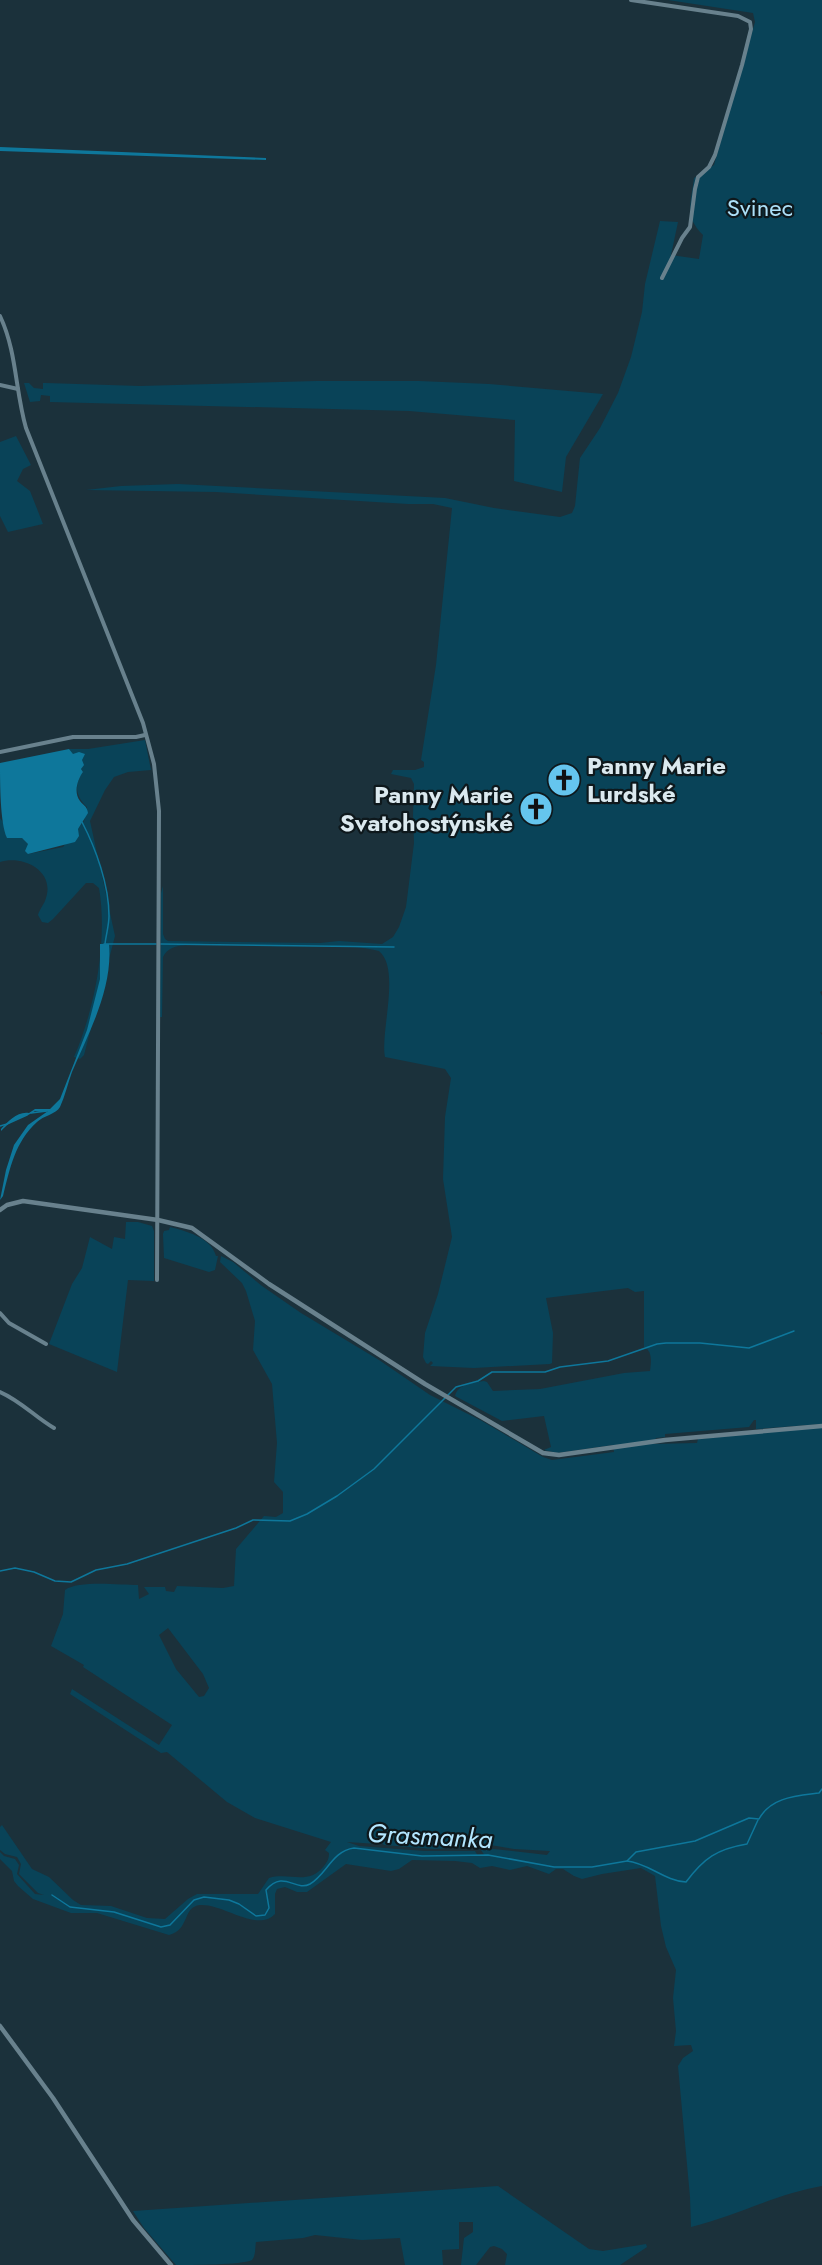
<svg xmlns="http://www.w3.org/2000/svg" width="822" height="2265" font-family="Jost,sans-serif">
	<rect width="100%" height="100%" fill="#1b313b"/>
	<g fill="#094358" fill-rule="evenodd">
		<path d="M 668,0 L 822,0 L 822,994 L 822,991 L 820,992 L 822,996 L 822,1033 L 820,1032 L 822,1035 L 822,1424 L 756,1429 L 756,1420 L 754,1420 L 749,1427 L 665,1434 L 665,1437 L 656,1438 L 653,1444 L 697,1443 L 698,1439 L 822,1427 L 822,2186 C 776,2194 736,2216 691,2227 L 690,2197 L 678,2066 L 683,2058 L 693,2051 L 691,2045 L 674,2046 L 676,2031 L 673,1998 L 676,1970 L 666,1947 L 661,1926 L 655,1876 L 641,1868 L 602,1874 L 582,1879 L 574,1876 L 563,1869 L 556,1869 L 549,1874 L 527,1866 L 510,1870 L 492,1866 L 480,1868 L 472,1863 L 455,1861 L 412,1860 L 399,1869 L 391,1871 L 346,1864 L 307,1892 L 297,1892 L 285,1887 L 277,1889 L 275,1894 L 275,1914 C 257,1933 223,1903 200,1905 C 182,1907 190,1930 169,1935 L 97,1913 L 71,1913 L 33,1899 L 18,1886 L 14,1881 L 12,1871 L 0,1859 L 0,1852 L 4,1856 L 15,1859 L 19,1865 L 17,1874 L 35,1894 L 44,1895 L 38,1893 L 19,1874 L 21,1864 L 17,1857 L 5,1854 L 0,1850 L 0,1827 L 2,1825 L 32,1869 L 49,1877 L 73,1900 L 81,1905 L 111,1906 L 147,1918 L 165,1919 L 188,1899 L 197,1894 L 258,1894 L 269,1878 C 290,1872 308,1886 324,1866 C 328,1861 329,1858 329,1853 L 325,1850 L 331,1842 L 255,1818 L 227,1802 L 167,1752 L 161,1753 L 70,1694 L 72,1689 L 159,1745 L 172,1725 L 83,1667 L 84,1665 L 51,1646 L 63,1614 L 65,1590 C 78,1580 120,1585 138,1585 L 139,1599 L 149,1594 L 144,1587 L 165,1587 L 166,1591 L 174,1592 L 177,1586 L 223,1588 L 234,1586 L 236,1549 L 264,1516 L 276,1517 L 283,1513 L 283,1492 L 274,1482 L 277,1443 L 272,1384 L 253,1350 L 255,1321 L 246,1291 L 242,1283 L 220,1262 L 221,1256 L 233,1262 L 262,1286 L 301,1313 L 379,1360 L 430,1395 L 482,1421 L 543,1457 L 552,1460 L 614,1452 L 613,1445 L 557,1453 L 544,1450 L 551,1447 L 544,1416 L 502,1421 L 455,1396 C 458,1384 472,1383 484,1381 L 487,1382 L 493,1391 L 540,1389 L 624,1373 L 650,1371 C 651,1363 653,1351 644,1347 L 644,1291 L 635,1292 L 628,1288 L 546,1298 L 553,1333 L 552,1363 L 550,1364 L 474,1368 L 430,1366 L 433,1363 L 431,1361 L 428,1364 L 426,1363 L 423,1357 L 425,1333 L 438,1294 L 452,1237 L 443,1179 L 445,1117 L 451,1078 L 445,1069 L 385,1057 C 380,1032 401,969 379,951 C 346,943 303,947 269,946 C 242,945 212,942 186,945 C 176,946 167,948 163,957 L 162,1017 L 160,1017 L 161,893 L 163,886 L 163,934 L 165,939 L 168,941 L 320,943 L 339,941 L 382,944 L 393,937 L 399,927 L 406,907 L 414,843 L 413,815 L 414,784 L 411,778 L 391,774 L 393,770 L 415,770 L 424,767 L 424,762 L 421,760 L 436,665 L 452,508 L 433,504 L 408,504 L 216,492 L 86,490 L 121,486 L 178,484 L 445,498 L 494,508 L 560,517 L 572,513 L 575,506 L 580,458 L 600,428 L 618,393 L 631,357 L 642,312 L 645,284 L 660,221 L 678,222 L 671,255 L 699,259 L 703,235 C 684,216 691,204 694,178 L 714,165 L 755,22 L 753,13 ZM 168,1628 L 203,1674 L 209,1688 L 204,1696 L 199,1697 L 176,1669 L 159,1635 ZM 466,1839 L 468,1844 L 472,1842 L 514,1849 L 550,1851 L 547,1855 L 494,1849 L 481,1850 L 485,1856 L 478,1856 L 475,1851 L 424,1851 L 359,1846 L 347,1842 L 378,1844 L 382,1843 L 384,1845 L 434,1849 L 463,1847 L 460,1843 Z"/>
		<path d="M 316,381 L 419,381 L 489,384 L 603,394 L 566,457 L 562,492 L 514,481 L 515,420 L 409,411 L 50,402 L 50,396 L 41,395 L 40,401 L 30,402 L 24,383 L 29,383 L 34,388 L 43,389 L 43,383 L 46,383 L 140,386 Z"/>
		<path d="M 16,436 L 31,465 L 23,469 L 17,481 L 30,491 L 43,524 L 8,532 L 0,516 L 0,442 Z"/>
		<path d="M 145,740 L 151,770 L 128,772 L 114,777 L 105,790 L 90,821 L 115,936 L 84,1055 L 80,1059 L 74,1057 C 95,1009 108,940 99,888 L 93,883 L 86,883 L 53,919 L 48,923 L 42,922 L 38,915 C 40,908 44,905 46,898 C 55,870 22,855 0,862 L 0,818 L 13,837 L 22,838 L 28,844 L 28,854 L 63,847 L 84,821 L 87,807 C 75,796 74,784 83,772 L 81,769 L 82,767 L 69,749 L 88,749 Z"/>
		<path d="M 126,1222 L 138,1222 L 152,1226 L 154,1231 L 154,1281 L 128,1280 L 117,1372 L 49,1344 L 72,1284 L 82,1268 L 90,1237 L 112,1249 L 114,1237 L 125,1239 Z"/>
		<path d="M 170,1227 C 185,1231 211,1237 216,1256 L 218,1256 L 215,1270 L 209,1272 L 164,1258 L 163,1234 L 164,1231 L 169,1230 Z"/>
		<path d="M 498,2186 L 589,2249 L 603,2251 L 646,2244 L 647,2247 L 620,2265 L 505,2265 L 507,2254 L 502,2249 L 494,2246 L 490,2247 L 476,2265 L 461,2265 L 464,2238 L 473,2232 L 473,2222 L 459,2222 L 459,2249 L 442,2250 L 443,2265 L 405,2265 L 400,2238 L 362,2240 L 315,2235 L 303,2238 L 256,2242 C 255,2246 256,2256 252,2260 C 242,2265 190,2265 176,2265 L 144,2228 L 133,2211 Z"/>
	</g>
	<g fill="#0e779b">
		<path d="M 0,147 L 266,158 L 266,160 L 0,151 Z"/>
		<path d="M 69,749 L 73,754 L 79,752 L 85,754 L 82,760 L 84,765 L 81,769 L 83,772 C 78,779 73,792 80,801 C 84,806 87,806 88,813 L 78,829 L 79,836 L 75,842 L 28,854 L 25,851 L 28,844 L 22,838 L 7,838 C 0,823 0,782 0,763 Z"/>
		<path d="M 100,944 L 109,944 C 113,989 89,1032 72,1072 C 68,1083 65,1096 60,1107 C 56,1114 43,1116 37,1122 C 15,1142 10,1168 3,1196 L 0,1200 L 6,1170 L 14,1145 L 28,1125 L 48,1111 L 43,1112 L 35,1111 C 22,1120 15,1116 1,1131 L 1,1129 C 8,1121 18,1111 29,1113 L 35,1109 L 50,1109 L 60,1099 L 87,1030 L 100,979 Z"/>
	</g>
	<g fill="none" stroke-linecap="round" stroke-linejoin="round">
		<g stroke="#0e779b" stroke-width="1.5">
			<path d="M 82,822 C 96,849 109,885 109,916 C 109,925 106,935 105,944"/>
			<path d="M 104,944 L 156,944"/>
			<path d="M 161,944 L 394,947"/>
			<path d="M 31,1113 L 47,1111"/>
			<path d="M 0,1126 L 7,1124 L 27,1115"/>
			<path d="M 0,1571 L 15,1568 L 34,1572 L 55,1581 L 71,1582 L 96,1570 L 127,1564 L 236,1528 L 253,1520 L 290,1521 L 307,1514 L 337,1496 L 374,1469 L 456,1387 L 478,1381 L 492,1372 L 545,1372 L 560,1367 L 608,1361 L 657,1344 L 666,1343 L 700,1343 L 749,1348 L 794,1331"/>
			<path d="M 627,1861 C 648,1863 665,1881 686,1882 C 704,1858 717,1849 747,1844 L 758,1820"/>
			<path d="M 52,1895 L 70,1907 L 114,1912 L 161,1927 L 170,1925 L 194,1900 L 204,1897 L 229,1900 L 239,1904 L 256,1916 L 265,1915 L 269,1908 L 266,1890 C 284,1869 295,1892 310,1884 C 327,1874 332,1851 354,1848 L 422,1856 L 488,1855 L 554,1867 L 592,1867 L 627,1861 L 636,1852 L 695,1841 L 749,1818 L 759,1819 C 771,1797 796,1796 819,1793 L 822,1789"/>
		</g>
		<g stroke="#68818d" stroke-width="4">
			<path d="M 631,0 L 738,16 L 750,22 L 751,29 L 742,65 L 715,155 L 709,167 L 698,177 L 695,189 L 690,227 L 682,238 L 662,278"/>
			<path d="M 0,316 C 17,352 15,390 26,428 L 143,723 L 154,764 L 159,811 L 157,1280"/>
			<path d="M 0,385 L 18,389"/>
			<path d="M 0,752 L 73,737 L 136,737 L 145,735"/>
			<path d="M 0,1313 L 9,1323 L 46,1344"/>
			<path d="M 0,1392 C 21,1401 35,1417 54,1428"/>
		</g>
		<g stroke="#68818d" stroke-width="4.5">
			<path d="M 0,1210 L 7,1205 L 23,1201 L 158,1220 L 192,1228 L 269,1284 L 425,1384 L 543,1453 L 559,1455 L 665,1440 L 822,1426"/>
			<path d="M 0,2026 L 53,2098 L 133,2220 L 171,2265"/>
		</g>
	</g>
	<defs>
		<symbol id="church-disc" viewBox="-11 -11 22 22"><circle r="9.5" fill="#65c5ee" stroke="#0e181c"/><path d="M-1.2-6h2.4v3.5h3.3v2.4h-3.3V6h-2.4V-.1h-3.3v-2.4h3.3Z" fill="#111"/></symbol>
	</defs>
	<g fill-rule="evenodd">
		<use href="#church-disc" x="545" y="761" width="38" height="38"/>
		<use href="#church-disc" x="517" y="790" width="38" height="38"/>
	</g>
	<g text-anchor="middle" stroke-width="4.5" stroke-linejoin="round" paint-order="stroke">
		<g font-size="24" fill="#ace0f8" stroke="#0e181c">
			<text x="760" y="216">Svinec</text>
		</g>
		<g font-size="24" font-weight="bold" fill="#dbe9ef" stroke="#0e181c" text-anchor="start">
			<text x="587" y="774">Panny Marie<tspan x="587" dy="28">Lurdské</tspan></text>
			<text x="513" y="803" text-anchor="end">Panny Marie<tspan x="513" dy="28">Svatohostýnské</tspan></text>
		</g>
		<g font-size="26" font-style="italic" fill="#b3e6ff" stroke="#0e181c">
			<text transform="translate(430 1836) rotate(3)" y="9">Grasmanka</text>
		</g>
	</g>
</svg>
